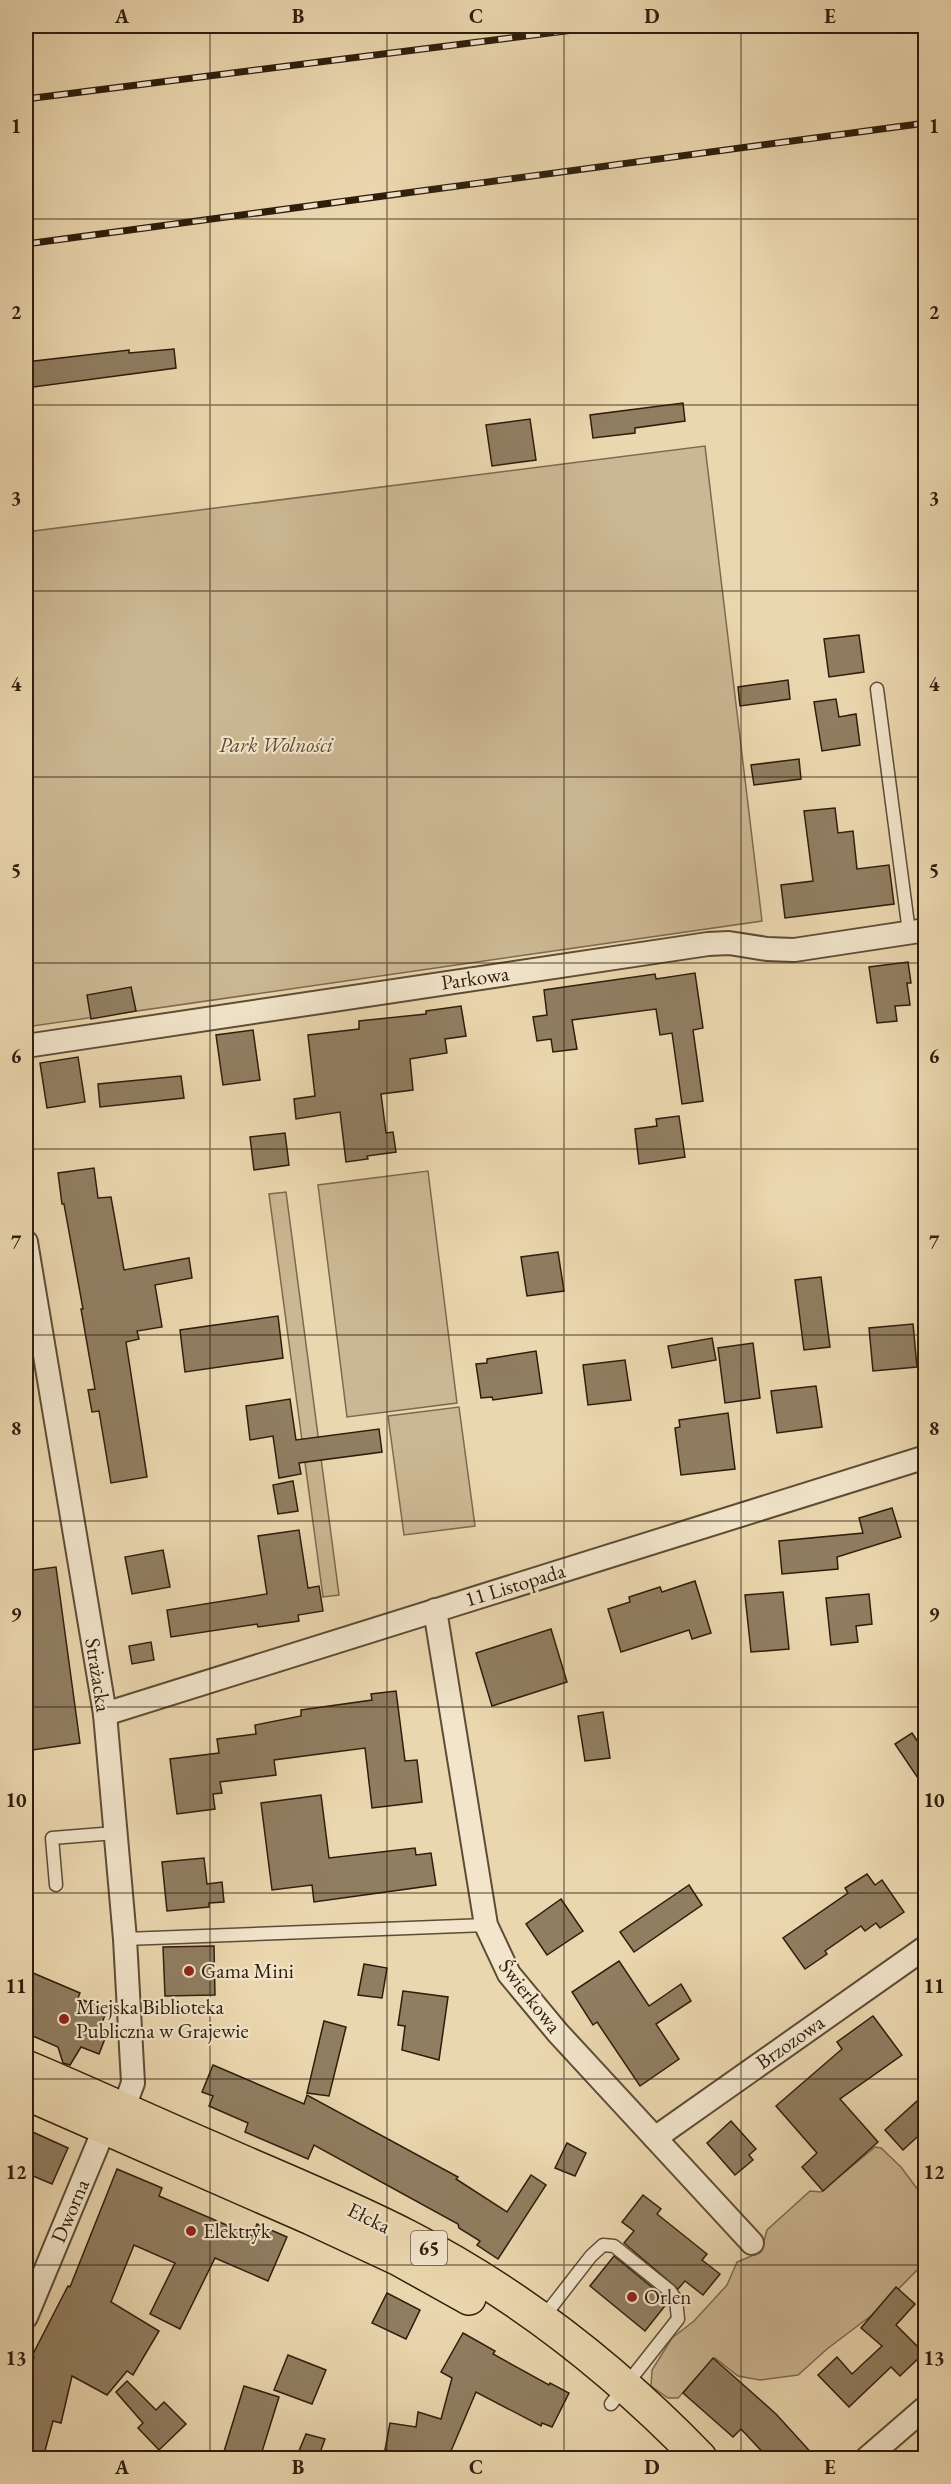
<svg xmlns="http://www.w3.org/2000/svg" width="951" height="2484" font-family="'EB Garamond',serif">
	<rect width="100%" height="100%" fill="#ebd7af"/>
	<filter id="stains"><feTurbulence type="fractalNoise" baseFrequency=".00333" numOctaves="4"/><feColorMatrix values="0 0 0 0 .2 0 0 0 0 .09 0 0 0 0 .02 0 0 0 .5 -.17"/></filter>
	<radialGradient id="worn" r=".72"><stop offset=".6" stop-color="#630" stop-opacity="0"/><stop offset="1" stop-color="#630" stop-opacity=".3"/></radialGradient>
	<g fill="#cbb793" stroke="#7c6a50" stroke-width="1.5">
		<path d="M 705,446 L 762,921 L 26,1027 L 26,532 Z"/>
		<path d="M 428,1171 L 457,1403 L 347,1417 L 318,1185 Z"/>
		<path d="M 286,1192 L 339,1595 L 323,1597 L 269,1194 Z"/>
		<path d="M 459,1407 L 475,1526 L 404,1535 L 388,1416 Z"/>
		<path d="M 875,2147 L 881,2148 L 901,2167 L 924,2198 L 925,2251 L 919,2268 L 876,2312 L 827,2349 L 798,2375 L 760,2380 L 738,2376 L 715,2358 L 678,2398 L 668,2398 L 651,2386 L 652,2370 L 672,2338 L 694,2321 L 727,2285 L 737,2262 L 761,2252 L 767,2230 L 810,2191 L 821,2192 Z"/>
	</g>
	<g fill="#907e61" stroke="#2e1d0c" stroke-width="1.5">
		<path d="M 174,349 L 176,368 L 26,388 L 26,362 L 129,350 L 129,353 Z"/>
		<path d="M 683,403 L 685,421 L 635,428 L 635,433 L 593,438 L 590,415 Z"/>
		<path d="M 530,419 L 536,460 L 492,466 L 486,425 Z"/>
		<path d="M 859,635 L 864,672 L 829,677 L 824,639 Z"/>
		<path d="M 788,680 L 790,699 L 740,706 L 738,687 Z"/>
		<path d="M 836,699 L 839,717 L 856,714 L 860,745 L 822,751 L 814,702 Z"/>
		<path d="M 799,759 L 801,779 L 754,785 L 751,765 Z"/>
		<path d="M 835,808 L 838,833 L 853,831 L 857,869 L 889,865 L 894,904 L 785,918 L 781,885 L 813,881 L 804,811 Z"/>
		<path d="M 908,962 L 911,983 L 907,983 L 910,1005 L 895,1006 L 897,1021 L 877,1023 L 869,967 Z"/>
		<path d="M 695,973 L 703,1028 L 693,1030 L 703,1101 L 682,1104 L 672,1033 L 660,1035 L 656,1009 L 572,1020 L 577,1049 L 553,1052 L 551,1039 L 537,1041 L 533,1017 L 547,1015 L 544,990 L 655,974 L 656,979 Z"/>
		<path d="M 131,987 L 136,1011 L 91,1019 L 87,995 Z"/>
		<path d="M 461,1006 L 466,1036 L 445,1039 L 447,1053 L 410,1059 L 413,1090 L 381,1094 L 386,1133 L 393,1132 L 396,1152 L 367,1156 L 368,1159 L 346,1162 L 340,1112 L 296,1119 L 294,1099 L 315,1096 L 308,1035 L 359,1029 L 359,1021 L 426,1014 L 426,1011 Z"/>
		<path d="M 253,1030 L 260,1080 L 223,1085 L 216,1035 Z"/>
		<path d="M 78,1057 L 85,1102 L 47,1108 L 40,1063 Z"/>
		<path d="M 181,1076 L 184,1098 L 100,1107 L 98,1084 Z"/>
		<path d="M 679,1116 L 685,1157 L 639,1164 L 635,1129 L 657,1126 L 656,1119 Z"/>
		<path d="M 285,1133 L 289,1165 L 254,1170 L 250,1137 Z"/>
		<path d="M 94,1168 L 98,1198 L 111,1197 L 124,1270 L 189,1258 L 192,1278 L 155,1285 L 162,1327 L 137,1331 L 139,1339 L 126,1342 L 147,1477 L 111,1483 L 99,1411 L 92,1412 L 88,1390 L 95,1389 L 81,1309 L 83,1309 L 64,1204 L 62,1204 L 58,1173 Z"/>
		<path d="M 558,1252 L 564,1291 L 527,1296 L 521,1257 Z"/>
		<path d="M 821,1277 L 830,1347 L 804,1350 L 795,1280 Z"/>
		<path d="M 278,1316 L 283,1358 L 185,1372 L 180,1330 Z"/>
		<path d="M 913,1324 L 917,1367 L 873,1371 L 869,1328 Z"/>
		<path d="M 712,1338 L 716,1360 L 672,1368 L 668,1346 Z"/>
		<path d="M 753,1343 L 760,1398 L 725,1403 L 718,1348 Z"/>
		<path d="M 536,1351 L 542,1393 L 493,1400 L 492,1397 L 481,1398 L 476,1364 L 487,1363 L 487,1359 Z"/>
		<path d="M 625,1360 L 631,1400 L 588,1405 L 583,1365 Z"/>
		<path d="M 816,1386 L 822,1427 L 777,1433 L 771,1391 Z"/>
		<path d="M 290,1399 L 296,1440 L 379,1429 L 382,1452 L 299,1463 L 301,1474 L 279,1478 L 273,1436 L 250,1440 L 246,1406 Z"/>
		<path d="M 728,1413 L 735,1469 L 681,1475 L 675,1428 L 680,1427 L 679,1420 Z"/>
		<path d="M 293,1481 L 298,1511 L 278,1514 L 273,1485 Z"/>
		<path d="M 892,1508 L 901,1537 L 837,1557 L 838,1569 L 782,1574 L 779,1541 L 863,1533 L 859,1518 Z"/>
		<path d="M 299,1530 L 308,1588 L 319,1586 L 323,1611 L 298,1615 L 299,1621 L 258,1627 L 257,1624 L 171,1637 L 167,1610 L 267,1594 L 258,1536 Z"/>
		<path d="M 163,1550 L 170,1587 L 132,1594 L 125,1557 Z"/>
		<path d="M 56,1567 L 80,1743 L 26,1751 L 26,1571 Z"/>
		<path d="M 695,1581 L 711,1633 L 692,1639 L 689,1630 L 621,1652 L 608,1609 L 630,1602 L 629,1597 L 660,1587 L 662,1592 Z"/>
		<path d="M 783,1592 L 789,1649 L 751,1652 L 745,1595 Z"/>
		<path d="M 869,1594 L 872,1624 L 856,1626 L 858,1642 L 831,1645 L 826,1598 Z"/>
		<path d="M 551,1629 L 567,1682 L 492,1706 L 476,1653 Z"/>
		<path d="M 151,1642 L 154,1660 L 132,1664 L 129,1646 Z"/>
		<path d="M 396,1691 L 405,1761 L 417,1760 L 422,1802 L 372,1808 L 365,1748 L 274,1760 L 276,1775 L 220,1782 L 222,1793 L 213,1794 L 215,1809 L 177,1814 L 170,1759 L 219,1753 L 217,1739 L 256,1734 L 255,1725 L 301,1716 L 301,1710 L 372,1700 L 371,1694 Z"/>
		<path d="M 603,1712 L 610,1758 L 585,1761 L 578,1716 Z"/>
		<path d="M 912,1733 L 926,1754 L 926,1790 L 895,1744 Z"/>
		<path d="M 321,1795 L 329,1858 L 415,1848 L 416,1855 L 431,1853 L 436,1885 L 314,1902 L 312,1885 L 272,1890 L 261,1803 Z"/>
		<path d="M 204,1858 L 207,1884 L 222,1882 L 224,1902 L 209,1903 L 209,1907 L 167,1911 L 162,1862 Z"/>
		<path d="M 867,1874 L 875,1885 L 882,1880 L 904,1912 L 880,1928 L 876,1923 L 865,1931 L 861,1926 L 825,1951 L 827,1954 L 805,1969 L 783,1938 L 848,1893 L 845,1888 Z"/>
		<path d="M 689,1885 L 702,1905 L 634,1952 L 620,1932 Z"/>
		<path d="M 561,1899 L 583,1931 L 547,1955 L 526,1924 Z"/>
		<path d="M 214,1946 L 215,1995 L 165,1996 L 163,1947 Z"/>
		<path d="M 619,1961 L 649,2006 L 681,1984 L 691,2001 L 656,2024 L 679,2059 L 640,2086 L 597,2022 L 593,2025 L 572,1992 Z"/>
		<path d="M 364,1964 L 387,1968 L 382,1998 L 358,1995 Z"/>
		<path d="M 26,1970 L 80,1993 L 78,1998 L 107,2010 L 100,2028 L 108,2031 L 99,2054 L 81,2047 L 70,2065 L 63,2063 L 58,2047 L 26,2033 Z"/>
		<path d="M 403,1991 L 448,1997 L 439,2060 L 402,2050 L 405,2026 L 398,2025 Z"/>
		<path d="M 873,2016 L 902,2055 L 840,2099 L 878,2142 L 823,2191 L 802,2167 L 817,2153 L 776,2106 L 842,2049 L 837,2042 Z"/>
		<path d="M 324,2021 L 346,2027 L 329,2096 L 307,2093 Z"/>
		<path d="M 213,2065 L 304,2104 L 307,2095 L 458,2177 L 456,2179 L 507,2212 L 531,2175 L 546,2185 L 498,2259 L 477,2245 L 480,2241 L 459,2228 L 458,2224 L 314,2145 L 308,2159 L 245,2132 L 248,2123 L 209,2106 L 213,2096 L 202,2092 Z"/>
		<path d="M 926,2093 L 926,2129 L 903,2150 L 885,2130 Z"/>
		<path d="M 731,2121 L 756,2149 L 749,2155 L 753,2160 L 735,2175 L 707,2143 Z"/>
		<path d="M 26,2129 L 68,2148 L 52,2184 L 26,2173 Z"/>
		<path d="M 567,2143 L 586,2153 L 575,2176 L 555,2168 Z"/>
		<path d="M 117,2169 L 162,2188 L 159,2196 L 252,2236 L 257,2224 L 287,2237 L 268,2281 L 215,2258 L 180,2329 L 150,2314 L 175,2263 L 134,2245 L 111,2302 L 159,2331 L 133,2375 L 127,2371 L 107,2395 L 72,2376 L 61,2423 L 53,2421 L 43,2458 L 26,2458 L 26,2392 L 34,2357 L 32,2356 L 68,2286 L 70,2287 Z"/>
		<path d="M 643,2195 L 661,2209 L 657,2214 L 707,2254 L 702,2260 L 720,2274 L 703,2295 L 685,2281 L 678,2289 L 624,2243 L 634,2231 L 622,2222 Z"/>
		<path d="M 614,2256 L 664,2297 L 668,2302 L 645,2331 L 590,2286 Z"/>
		<path d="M 896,2287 L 915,2304 L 896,2325 L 924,2353 L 900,2376 L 891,2367 L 849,2407 L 818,2375 L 837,2357 L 852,2374 L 882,2346 L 861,2328 Z"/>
		<path d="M 387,2293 L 420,2310 L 406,2339 L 372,2323 Z"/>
		<path d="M 463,2333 L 495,2351 L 493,2354 L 549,2385 L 550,2383 L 569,2393 L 552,2427 L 542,2423 L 541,2426 L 476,2392 L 448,2458 L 425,2458 L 385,2450 L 390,2423 L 416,2427 L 418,2412 L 441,2419 L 452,2378 L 441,2372 Z"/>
		<path d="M 288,2355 L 326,2370 L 312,2404 L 274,2390 Z"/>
		<path d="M 713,2358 L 776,2414 L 816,2458 L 768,2458 L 741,2429 L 733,2437 L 683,2393 Z"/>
		<path d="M 127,2381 L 156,2410 L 164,2402 L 186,2424 L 159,2450 L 138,2428 L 143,2423 L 116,2392 Z"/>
		<path d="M 244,2386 L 279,2397 L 260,2458 L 222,2458 Z"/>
		<path d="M 306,2434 L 325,2439 L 318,2458 L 296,2458 Z"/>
	</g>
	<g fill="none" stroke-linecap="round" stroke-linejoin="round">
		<defs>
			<g id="lane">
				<path d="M 877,689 L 909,932"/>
				<path d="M 56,1885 L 52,1838 L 115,1833"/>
				<path d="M 125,1939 L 486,1925"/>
				<path d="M 542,2319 L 591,2256 L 603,2245 L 614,2246 L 670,2291 L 676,2300 L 678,2319 L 611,2404"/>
			</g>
			<g id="street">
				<path d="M 26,1046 L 708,944 L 729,943 L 767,949 L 794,950 L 926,930"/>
				<path d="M 26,1242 L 105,1714 L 125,1939 L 133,2083 L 123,2110"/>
				<path d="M 435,1610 L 486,1925 L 509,1974 L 558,2033 L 752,2243"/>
				<path d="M 105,1714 L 926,1457"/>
				<path d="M 655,2138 L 926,1947"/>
				<path d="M 26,2317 L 110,2115"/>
				<path d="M 867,2458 L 926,2407"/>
			</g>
			<g id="primary">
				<path d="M 26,2067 C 88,2093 150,2122 213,2149 C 278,2178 344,2204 408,2237 C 517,2293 615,2370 700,2458"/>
				<path d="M 26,2093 L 311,2218 L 399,2259 L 469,2298"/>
			</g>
		</defs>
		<use href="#lane" stroke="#5d4c35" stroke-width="15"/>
		<use href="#street" stroke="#5d4c35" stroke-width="26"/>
		<use href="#primary" stroke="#2e1d0c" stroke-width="36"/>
		<use href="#lane" stroke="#f2e5cb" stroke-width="12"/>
		<use href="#street" stroke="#f2e5cb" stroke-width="22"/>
		<use href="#primary" stroke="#ebd7af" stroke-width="33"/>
		<defs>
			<g id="rail">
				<path d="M 26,99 L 605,26"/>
				<path d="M 26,244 L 926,123"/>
			</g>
		</defs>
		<use href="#rail" stroke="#2e1d0c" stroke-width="7"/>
		<use href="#rail" stroke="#f2e5cb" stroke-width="4.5" stroke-dasharray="14" stroke-linecap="butt"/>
	</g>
	<path fill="none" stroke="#2e1d0c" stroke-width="1.5" stroke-opacity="0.55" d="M 210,26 L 210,2458M 387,26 L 387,2458M 564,26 L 564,2458M 741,26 L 741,2458M 26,219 L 926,219M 26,405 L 926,405M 26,591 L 926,591M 26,777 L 926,777M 26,963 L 926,963M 26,1149 L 926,1149M 26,1335 L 926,1335M 26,1521 L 926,1521M 26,1707 L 926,1707M 26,1893 L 926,1893M 26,2079 L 926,2079M 26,2265 L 926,2265"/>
	<g fill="#8f2418" stroke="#f2e5cb" stroke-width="2">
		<circle cx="189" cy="1971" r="6"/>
		<circle cx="64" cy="2019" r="6"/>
		<circle cx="191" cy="2231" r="6"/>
		<circle cx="632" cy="2297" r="6"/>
	</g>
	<g text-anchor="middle" stroke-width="4.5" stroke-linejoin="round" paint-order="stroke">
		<rect fill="#f2e5cb" stroke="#695945" stroke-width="1.5" x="411" y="2231" width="36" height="34" rx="4.5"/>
		<g font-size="20" font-weight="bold" fill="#2e1d0c">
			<text x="429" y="2255">65</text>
		</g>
		<g font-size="21" font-style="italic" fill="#5d4b34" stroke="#f2e5cb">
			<text x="276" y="752">Park Wolności</text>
		</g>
		<g font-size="21" fill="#2e1d0c" stroke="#f2e5cb">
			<text transform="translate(475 978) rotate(-8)" y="7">Parkowa</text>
			<text transform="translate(515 1585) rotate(-17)" y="7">11 Listopada</text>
			<text transform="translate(98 1675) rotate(81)" y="7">Strażacka</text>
			<text transform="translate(530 1996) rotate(52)" y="7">Świerkowa</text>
			<text transform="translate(790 2042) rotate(-35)" y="7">Brzozowa</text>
			<text transform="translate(70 2211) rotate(-67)" y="7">Dworna</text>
			<text transform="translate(369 2218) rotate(26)" y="7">Ełcka</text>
		</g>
		<g font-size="21" fill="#2e1d0c" stroke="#f2e5cb" text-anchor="start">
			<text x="201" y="1978">Gama Mini</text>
			<text x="76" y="2014">Miejska Biblioteka<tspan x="76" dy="24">Publiczna w Grajewie</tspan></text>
			<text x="203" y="2238">Elektryk</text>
			<text x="644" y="2304">Orlen</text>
		</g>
	</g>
	<rect width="951" height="2484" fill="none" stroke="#ebd7af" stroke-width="66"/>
	<rect x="33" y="33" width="885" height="2418" fill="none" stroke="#2e1d0c" stroke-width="2"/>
	<g font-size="20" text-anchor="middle" font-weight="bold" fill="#2e1d0c">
		<text x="122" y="23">A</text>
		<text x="298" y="23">B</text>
		<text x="476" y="23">C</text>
		<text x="652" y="23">D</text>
		<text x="830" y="23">E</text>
		<text x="16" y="133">1</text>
		<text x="934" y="133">1</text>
		<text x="16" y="319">2</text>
		<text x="934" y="319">2</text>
		<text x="16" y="505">3</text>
		<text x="934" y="505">3</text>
		<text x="16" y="691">4</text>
		<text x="934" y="691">4</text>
		<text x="16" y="877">5</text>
		<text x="934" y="877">5</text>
		<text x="16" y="1063">6</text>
		<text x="934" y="1063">6</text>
		<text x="16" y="1249">7</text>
		<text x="934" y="1249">7</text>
		<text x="16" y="1435">8</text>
		<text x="934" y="1435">8</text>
		<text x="16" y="1621">9</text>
		<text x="934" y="1621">9</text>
		<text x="16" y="1807">10</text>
		<text x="934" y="1807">10</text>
		<text x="16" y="1993">11</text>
		<text x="934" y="1993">11</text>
		<text x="16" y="2179">12</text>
		<text x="934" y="2179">12</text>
		<text x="16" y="2365">13</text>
		<text x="934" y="2365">13</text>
		<text x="122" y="2474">A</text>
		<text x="298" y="2474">B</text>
		<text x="476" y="2474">C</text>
		<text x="652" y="2474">D</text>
		<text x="830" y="2474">E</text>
	</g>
	<rect width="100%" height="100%" filter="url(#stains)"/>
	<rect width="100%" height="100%" fill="url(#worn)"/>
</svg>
